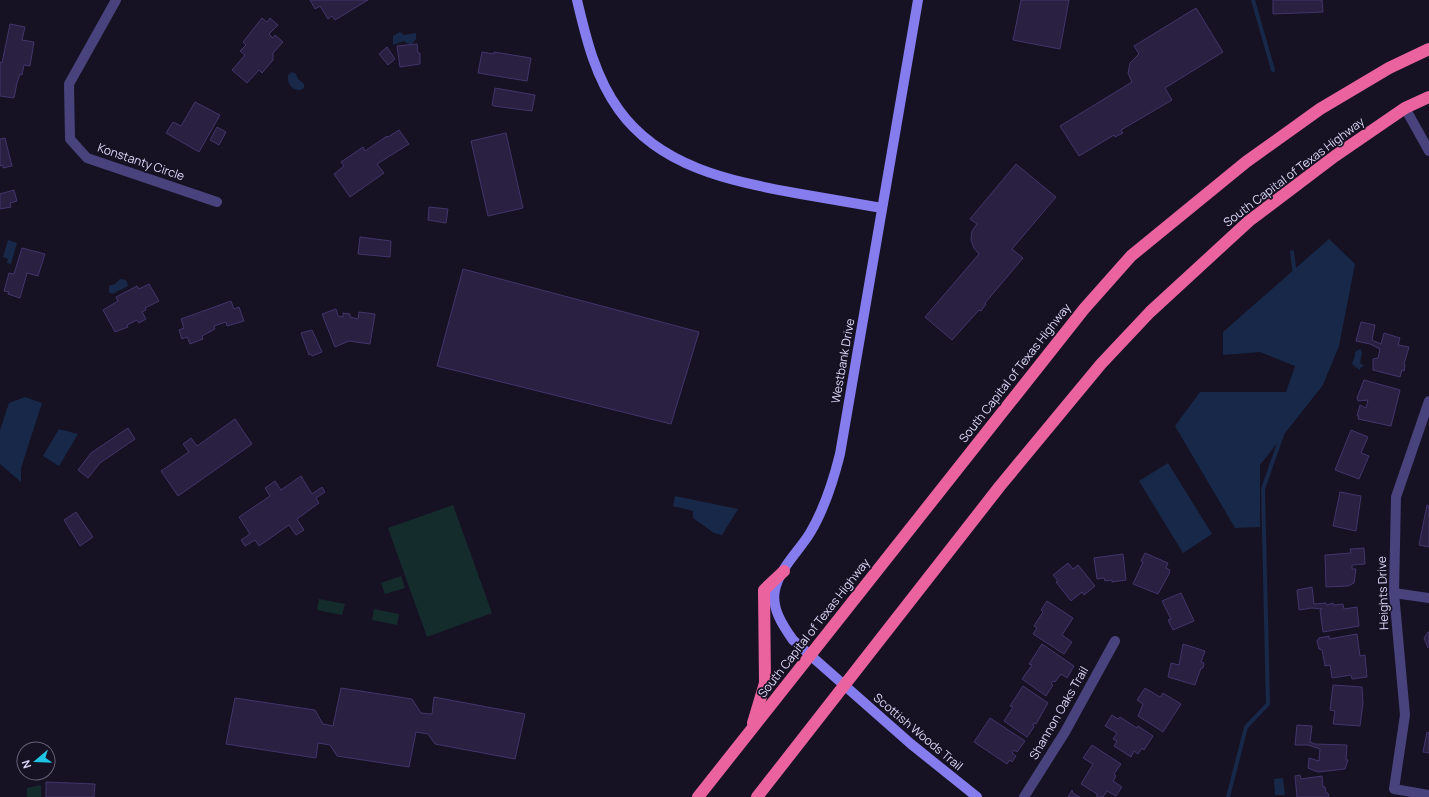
<svg xmlns="http://www.w3.org/2000/svg" width="1429" height="797" font-family="Manrope,sans-serif">
	<rect width="100%" height="100%" fill="#161223"/>
	<g fill="#152c2d">
		<path d="M 453,505 L 492,613 L 427,637 L 388,528 Z"/>
		<path d="M 401,576 L 405,588 L 385,594 L 381,583 Z"/>
		<path d="M 319,599 L 345,604 L 342,615 L 317,610 Z"/>
		<path d="M 374,609 L 399,614 L 397,625 L 372,620 Z"/>
		<path d="M 41,785 L 41,797 L 27,797 L 27,788 Z"/>
	</g>
	<g fill="#172848">
		<path d="M 400,32 L 404,35 L 416,33 L 416,39 L 412,44 L 408,44 L 404,41 L 393,45 L 393,36 Z"/>
		<path d="M 292,72 L 296,74 L 298,79 L 304,84 L 304,88 L 301,90 C 292,91 287,84 288,75 Z"/>
		<path d="M 1329,239 L 1355,264 L 1339,346 L 1323,385 L 1260,465 L 1260,527 L 1235,528 L 1175,426 L 1200,392 L 1286,392 L 1295,366 L 1260,352 L 1223,355 L 1223,332 Z"/>
		<path d="M 8,240 L 17,243 L 11,264 L 7,263 L 8,259 L 3,257 Z"/>
		<path d="M 120,279 L 126,280 L 128,286 L 112,294 L 109,292 L 109,286 L 115,284 Z"/>
		<path d="M 1360,349 L 1362,353 L 1360,363 L 1364,366 L 1360,368 L 1360,370 L 1352,364 L 1355,356 L 1355,352 Z"/>
		<path d="M 25,397 L 42,403 L 21,468 L 21,482 L 0,464 L 0,430 L 9,403 Z"/>
		<path d="M 59,429 L 78,434 L 59,466 L 43,456 Z"/>
		<path d="M 1168,463 L 1212,534 L 1183,553 L 1139,481 Z"/>
		<path d="M 675,496 L 738,509 L 722,535 L 714,533 L 693,518 L 693,511 L 673,506 Z"/>
		<path d="M 1283,778 L 1285,795 L 1275,795 L 1274,779 Z"/>
	</g>
	<g fill="none" stroke-linecap="round" stroke-linejoin="round">
		<g stroke="#172848" stroke-width="4">
			<path d="M 1253,0 L 1273,70"/>
			<path d="M 1292,252 L 1295,275"/>
			<path d="M 1228,797 L 1246,727 L 1268,704 L 1263,489 L 1283,432"/>
		</g>
	</g>
	<g fill="#292042" stroke="#42356b">
		<path d="M 310,0 L 368,0 L 335,20 L 332,16 L 328,19 L 320,6 L 315,9 Z"/>
		<path d="M 1021,0 L 1069,0 L 1060,49 L 1013,40 Z"/>
		<path d="M 1273,0 L 1322,0 L 1323,12 L 1273,14 Z"/>
		<path d="M 1196,8 L 1223,52 L 1165,88 L 1172,100 L 1121,130 L 1123,133 L 1115,137 L 1114,135 L 1079,156 L 1060,126 L 1132,82 L 1128,73 L 1130,63 L 1139,54 L 1134,46 Z"/>
		<path d="M 262,18 L 267,22 L 270,18 L 278,25 L 269,34 L 273,38 L 275,35 L 283,42 L 273,53 L 273,60 L 262,73 L 259,70 L 247,83 L 232,70 L 245,55 L 240,51 L 246,45 L 243,42 Z"/>
		<path d="M 10,24 L 25,27 L 22,40 L 34,42 L 30,66 L 24,65 L 22,75 L 20,74 L 17,83 L 14,98 L 0,96 L 0,62 L 2,63 Z"/>
		<path d="M 417,44 L 418,53 L 420,53 L 420,64 L 400,67 L 397,46 Z"/>
		<path d="M 387,47 L 395,59 L 388,65 L 379,54 Z"/>
		<path d="M 482,52 L 494,54 L 494,52 L 531,58 L 527,81 L 478,73 Z"/>
		<path d="M 495,88 L 535,95 L 532,111 L 494,106 L 492,105 Z"/>
		<path d="M 195,102 L 220,115 L 199,152 L 166,133 L 173,122 L 181,126 Z"/>
		<path d="M 217,127 L 226,132 L 219,145 L 210,140 Z"/>
		<path d="M 399,130 L 409,144 L 377,164 L 384,173 L 350,197 L 334,174 L 344,166 L 341,162 L 363,147 L 365,151 L 387,136 L 388,137 Z"/>
		<path d="M 506,133 L 523,208 L 488,216 L 471,141 Z"/>
		<path d="M 5,138 L 12,166 L 3,168 L 3,165 L 0,166 L 0,139 Z"/>
		<path d="M 1016,164 L 1056,197 L 1012,249 L 1023,258 L 985,303 L 986,304 L 981,311 L 979,310 L 952,340 L 925,317 L 979,254 L 974,248 L 971,240 L 972,231 L 977,224 L 970,219 Z"/>
		<path d="M 14,190 L 17,201 L 10,203 L 11,207 L 0,209 L 0,194 Z"/>
		<path d="M 429,207 L 448,209 L 446,223 L 428,220 Z"/>
		<path d="M 360,237 L 391,241 L 390,257 L 358,254 Z"/>
		<path d="M 22,248 L 45,254 L 38,276 L 27,273 L 20,298 L 8,294 L 9,292 L 4,291 L 9,273 L 14,274 Z"/>
		<path d="M 463,269 L 699,332 L 671,424 L 437,366 Z"/>
		<path d="M 149,284 L 159,301 L 145,308 L 146,310 L 142,312 L 146,319 L 139,323 L 137,320 L 127,325 L 128,327 L 115,332 L 103,310 L 118,301 L 116,297 L 137,286 L 139,289 Z"/>
		<path d="M 231,301 L 234,309 L 239,307 L 244,321 L 227,326 L 226,322 L 214,326 L 215,329 L 202,336 L 203,339 L 190,344 L 187,337 L 182,339 L 179,330 L 184,328 L 181,319 Z"/>
		<path d="M 336,309 L 338,316 L 343,317 L 343,313 L 350,314 L 350,317 L 358,319 L 359,312 L 375,314 L 370,344 L 349,341 L 335,347 L 322,314 Z"/>
		<path d="M 1361,322 L 1375,325 L 1372,340 L 1381,344 L 1384,333 L 1400,338 L 1398,345 L 1409,347 L 1404,364 L 1405,365 L 1404,371 L 1402,370 L 1400,377 L 1373,370 L 1373,359 L 1378,358 L 1380,349 L 1370,344 L 1356,341 Z"/>
		<path d="M 312,330 L 322,352 L 312,356 L 311,354 L 309,355 L 301,333 Z"/>
		<path d="M 1364,380 L 1400,390 L 1391,426 L 1358,419 L 1359,416 L 1357,416 L 1360,405 L 1366,408 L 1368,400 L 1358,401 L 1357,398 Z"/>
		<path d="M 235,419 L 252,444 L 178,496 L 161,471 L 189,452 L 183,444 L 191,438 L 197,446 Z"/>
		<path d="M 128,428 L 135,439 L 100,463 L 88,478 L 78,470 L 91,453 Z"/>
		<path d="M 1351,430 L 1368,437 L 1361,453 L 1369,456 L 1359,479 L 1335,470 Z"/>
		<path d="M 301,476 L 312,494 L 322,487 L 325,492 L 316,498 L 319,503 L 297,519 L 304,530 L 296,535 L 289,525 L 259,546 L 255,540 L 245,546 L 241,540 L 250,534 L 239,517 L 270,496 L 265,488 L 275,481 L 281,490 Z"/>
		<path d="M 1340,492 L 1361,496 L 1356,531 L 1333,526 Z"/>
		<path d="M 1427,505 L 1429,506 L 1429,547 L 1419,545 Z"/>
		<path d="M 76,512 L 93,537 L 80,546 L 64,520 Z"/>
		<path d="M 1364,548 L 1365,564 L 1352,565 L 1352,569 L 1356,569 L 1354,583 L 1348,586 L 1326,587 L 1325,555 L 1351,553 L 1350,549 Z"/>
		<path d="M 1145,553 L 1168,563 L 1166,568 L 1170,570 L 1169,574 L 1158,594 L 1133,584 L 1143,562 L 1141,561 Z"/>
		<path d="M 1123,554 L 1126,580 L 1112,582 L 1112,580 L 1105,581 L 1104,578 L 1097,579 L 1094,558 Z"/>
		<path d="M 1068,563 L 1073,569 L 1078,565 L 1095,586 L 1084,595 L 1082,592 L 1071,601 L 1056,582 L 1058,581 L 1053,575 Z"/>
		<path d="M 1312,587 L 1314,604 L 1326,603 L 1327,605 L 1333,603 L 1333,605 L 1343,604 L 1344,609 L 1357,607 L 1359,626 L 1323,632 L 1320,610 L 1322,609 L 1312,608 L 1299,610 L 1297,590 Z"/>
		<path d="M 1181,593 L 1194,621 L 1173,630 L 1168,620 L 1171,619 L 1162,601 Z"/>
		<path d="M 1047,601 L 1073,618 L 1062,635 L 1072,642 L 1064,654 L 1033,634 L 1037,628 L 1034,626 L 1043,612 L 1041,610 Z"/>
		<path d="M 1428,632 L 1429,632 L 1428,648 L 1424,638 Z"/>
		<path d="M 1357,634 L 1360,656 L 1365,655 L 1367,677 L 1352,679 L 1351,675 L 1332,678 L 1330,665 L 1325,666 L 1322,650 L 1319,649 L 1317,641 L 1319,638 L 1329,636 L 1329,639 Z"/>
		<path d="M 1042,644 L 1074,666 L 1067,678 L 1061,674 L 1055,682 L 1053,681 L 1051,684 L 1053,685 L 1046,696 L 1022,679 L 1032,665 L 1029,664 Z"/>
		<path d="M 1183,644 L 1205,651 L 1201,662 L 1204,663 L 1203,668 L 1201,668 L 1195,685 L 1168,677 L 1171,663 L 1179,665 Z"/>
		<path d="M 1333,685 L 1362,687 L 1363,703 L 1360,726 L 1333,724 L 1335,711 L 1330,710 Z"/>
		<path d="M 1023,686 L 1048,703 L 1036,724 L 1034,723 L 1033,725 L 1034,727 L 1027,737 L 1004,721 L 1013,707 L 1010,706 Z"/>
		<path d="M 341,688 L 412,699 L 421,713 L 432,714 L 434,697 L 525,714 L 515,759 L 435,744 L 428,734 L 416,732 L 409,767 L 337,756 L 330,745 L 318,743 L 316,758 L 226,744 L 235,698 L 315,710 L 323,724 L 333,726 Z"/>
		<path d="M 1145,688 L 1160,697 L 1163,693 L 1181,704 L 1163,732 L 1138,716 L 1143,704 L 1137,700 Z"/>
		<path d="M 1112,715 L 1118,719 L 1120,717 L 1137,728 L 1138,726 L 1153,736 L 1144,750 L 1142,748 L 1138,754 L 1134,751 L 1131,757 L 1114,746 L 1117,741 L 1113,739 L 1117,733 L 1105,726 Z"/>
		<path d="M 990,718 L 1025,741 L 1017,752 L 1014,750 L 1012,753 L 1016,756 L 1012,762 L 1010,760 L 1007,764 L 974,742 Z"/>
		<path d="M 1297,725 L 1312,726 L 1310,742 L 1315,744 L 1347,745 L 1346,760 L 1348,760 L 1345,769 L 1318,772 L 1308,768 L 1309,758 L 1319,761 L 1320,749 L 1308,745 L 1295,745 Z"/>
		<path d="M 1427,732 L 1429,733 L 1429,753 L 1423,752 Z"/>
		<path d="M 1092,745 L 1121,764 L 1114,774 L 1116,776 L 1113,781 L 1122,787 L 1116,796 L 1107,791 L 1103,797 L 1097,797 L 1097,794 L 1081,784 L 1093,764 L 1083,758 Z"/>
		<path d="M 1300,775 L 1301,779 L 1322,776 L 1323,787 L 1325,787 L 1326,793 L 1328,793 L 1329,797 L 1297,797 L 1295,776 Z"/>
		<path d="M 46,782 L 95,784 L 94,797 L 46,797 Z"/>
		<path d="M 1072,790 L 1073,793 L 1080,797 L 1068,797 Z"/>
	</g>
	<g fill="none" stroke-linecap="round" stroke-linejoin="round">
		<g stroke="#48437c" stroke-width="10">
			<path d="M 116,0 L 69,84 L 70,139 L 87,158 L 217,202"/>
			<path d="M 1405,108 L 1429,151"/>
			<path d="M 1429,401 L 1396,497 L 1394,593 L 1405,715 L 1394,789 L 1429,795"/>
			<path d="M 1394,593 L 1429,598"/>
			<path d="M 1024,797 L 1065,732 L 1115,641"/>
		</g>
		<g stroke="#857cee" stroke-width="10">
			<path d="M 577,0 C 586,38 595,77 619,110 C 660,167 730,181 795,193 C 824,198 853,203 882,208"/>
			<path d="M 918,0 L 840,454 C 833,482 825,508 810,533 C 799,551 779,569 775,590 C 771,608 783,626 793,640 L 911,744 L 977,797"/>
		</g>
		<g stroke="#eb639e" stroke-width="12">
			<path d="M 753,723 L 765,683 L 764,590 L 784,571"/>
			<path d="M 698,797 L 1084,309 L 1131,256 L 1246,162 L 1320,109 L 1389,68 L 1429,49"/>
			<path d="M 757,797 L 1000,486 L 1101,364 L 1150,312 L 1249,221 L 1335,156 L 1405,108 L 1429,97"/>
		</g>
	</g>
	<g text-anchor="middle" stroke-width="3.5" stroke-linejoin="round" paint-order="stroke">
		<g font-size="12" fill="#ded9fa" stroke="#161223">
			<text transform="translate(141 162) rotate(19)" y="4">Konstanty Circle</text>
			<text transform="translate(1294 172) rotate(-37)" y="4">South Capital of Texas Highway</text>
			<text transform="translate(843 361) rotate(-80)" y="4">Westbank Drive</text>
			<text transform="translate(1015 373) rotate(-52)" y="4">South Capital of Texas Highway</text>
			<text transform="translate(1383 593) rotate(-92)" y="4">Heights Drive</text>
			<text transform="translate(814 628) rotate(-52)" y="4">South Capital of Texas Highway</text>
			<text transform="translate(1059 713) rotate(-60)" y="4">Shannon Oaks Trail</text>
			<text transform="translate(918 732) rotate(40)" y="4">Scottish Woods Trail</text>
		</g>
	</g>
	<g transform="translate(36 761) rotate(251)"><circle r="19" fill="#161223" stroke="#666279"/>
	<path d="M0-3L7 15L0 10L-7 15Z" fill="#1ec4e1"/>
	<text y="-6" font-size="11" font-weight="bold" text-anchor="middle" fill="#ded9fa">N</text>
	</g>
</svg>
